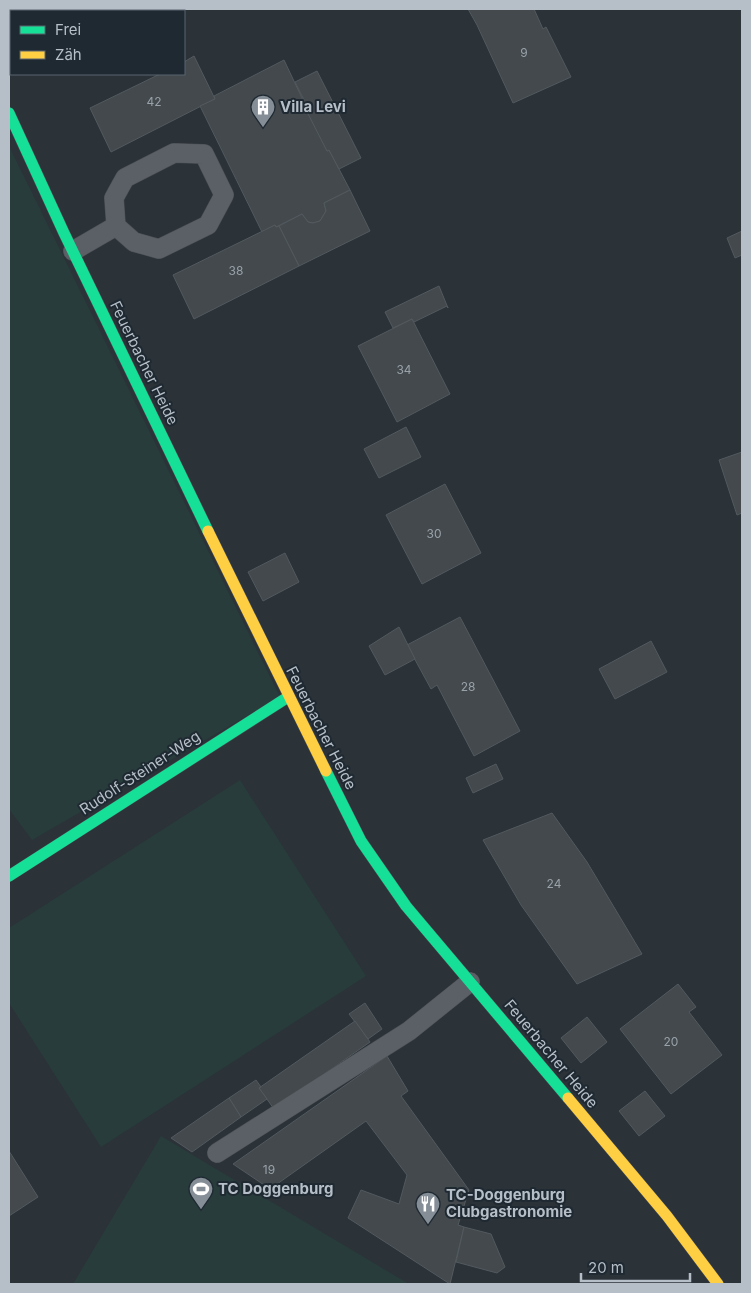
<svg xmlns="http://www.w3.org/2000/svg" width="751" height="1293" font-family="Inter,sans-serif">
	<rect width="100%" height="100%" fill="#2b3238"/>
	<g fill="#283c3c">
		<path d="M 9,146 L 280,697 L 32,840 L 9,809 Z"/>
		<path d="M 240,780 L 366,976 L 101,1147 L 9,1003 L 9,928 Z"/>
		<path d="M 161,1136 L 409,1284 L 73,1284 Z"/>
	</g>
	<g fill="#43494d" stroke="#535a5f">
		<path d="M 468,9 L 534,9 L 543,29 L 546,27 L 571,77 L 513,103 L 477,25 Z"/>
		<path d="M 194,56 L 215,99 L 111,152 L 90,108 L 160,74 L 184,74 L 184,62 Z"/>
		<path d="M 284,60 L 327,151 L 329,150 L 350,190 L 324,203 L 326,211 L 320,221 L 313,223 L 308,222 L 302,214 L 276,227 L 275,225 L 262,232 L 200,106 L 215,99 L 214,96 Z"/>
		<path d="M 317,71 L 361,158 L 339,169 L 329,150 L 327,151 L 303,104 L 305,102 L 295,82 Z"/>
		<path d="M 350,190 L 370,231 L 299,266 L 279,226 L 302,214 L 308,222 L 313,223 L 320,221 L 326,211 L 324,203 Z"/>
		<path d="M 275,225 L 276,227 L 279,226 L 299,266 L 194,319 L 173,275 Z"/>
		<path d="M 742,231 L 742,255 L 735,258 L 727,238 Z"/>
		<path d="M 439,286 L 448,308 L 447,306 L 414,322 L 412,319 L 393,328 L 385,312 Z"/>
		<path d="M 412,319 L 450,394 L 397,422 L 358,346 Z"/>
		<path d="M 406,427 L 421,457 L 379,478 L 364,449 Z"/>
		<path d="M 742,452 L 742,513 L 737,515 L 719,460 Z"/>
		<path d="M 445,484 L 481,553 L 422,584 L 386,515 Z"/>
		<path d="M 285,553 L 299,582 L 263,601 L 248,572 Z"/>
		<path d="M 460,617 L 520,731 L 474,756 L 437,685 L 431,689 L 407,645 Z"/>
		<path d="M 399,627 L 415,659 L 385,675 L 369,646 Z"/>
		<path d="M 651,641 L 667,672 L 615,699 L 599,669 Z"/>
		<path d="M 496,764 L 503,779 L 473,793 L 466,778 Z"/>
		<path d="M 552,813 L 587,862 L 642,954 L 577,984 L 521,905 L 483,840 Z"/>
		<path d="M 678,984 L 696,1007 L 689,1012 L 722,1055 L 671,1094 L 620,1029 Z"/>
		<path d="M 365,1003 L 382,1029 L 368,1039 L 349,1014 Z"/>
		<path d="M 587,1017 L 607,1042 L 581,1063 L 561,1038 Z"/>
		<path d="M 355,1021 L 370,1042 L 274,1109 L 259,1088 Z"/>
		<path d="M 387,1056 L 408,1091 L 401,1096 L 469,1190 L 458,1225 L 464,1227 L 450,1284 L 348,1218 L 361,1190 L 399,1204 L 407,1175 L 366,1121 L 270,1189 L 233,1164 Z"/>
		<path d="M 256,1080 L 261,1087 L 259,1088 L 267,1099 L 241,1117 L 229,1098 Z"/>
		<path d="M 645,1091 L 665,1116 L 639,1136 L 619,1111 Z"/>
		<path d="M 229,1098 L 241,1117 L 192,1152 L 171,1138 Z"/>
		<path d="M 9,1151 L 38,1197 L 9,1216 Z"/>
		<path d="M 464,1227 L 491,1234 L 505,1267 L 497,1273 L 456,1262 Z"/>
	</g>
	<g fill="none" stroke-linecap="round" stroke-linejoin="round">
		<defs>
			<g id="lane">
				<path d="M 73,251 L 116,226 L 134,242 L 159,249 L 208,225 L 224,195 L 204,154 L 174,153 L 125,178 L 114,198 L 116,226"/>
				<path d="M 217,1153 L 409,1031 L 470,982"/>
			</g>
			<g id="fast">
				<path d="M 9,113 L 64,233 L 208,531"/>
				<path d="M 326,771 L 361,841 L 406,906 L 568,1098"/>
				<path d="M 9,876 L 288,697"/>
			</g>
			<g id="slow">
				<path d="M 208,531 L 326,771"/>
				<path d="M 568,1098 L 667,1216 L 718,1284"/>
			</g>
		</defs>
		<use href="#lane" stroke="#494e53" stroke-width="20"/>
		<use href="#fast" stroke="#494e53" stroke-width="12"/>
		<use href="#slow" stroke="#494e53" stroke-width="12"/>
		<use href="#lane" stroke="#5b6066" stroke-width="19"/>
		<use href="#fast" stroke="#16e098" stroke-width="11"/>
		<use href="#slow" stroke="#ffcf43" stroke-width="11"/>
	</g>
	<defs>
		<symbol id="building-pin" viewBox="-11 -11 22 30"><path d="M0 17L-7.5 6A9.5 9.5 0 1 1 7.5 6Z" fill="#858e96" stroke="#1f2932"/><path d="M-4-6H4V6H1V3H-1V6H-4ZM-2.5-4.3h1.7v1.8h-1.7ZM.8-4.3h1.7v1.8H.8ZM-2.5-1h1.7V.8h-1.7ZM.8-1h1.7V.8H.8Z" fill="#fff"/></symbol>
		<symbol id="stadium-pin" viewBox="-11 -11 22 30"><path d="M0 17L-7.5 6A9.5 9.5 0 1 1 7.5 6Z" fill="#858e96" stroke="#1f2932"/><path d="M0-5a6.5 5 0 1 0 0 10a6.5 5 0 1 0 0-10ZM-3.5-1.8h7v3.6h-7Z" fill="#fff"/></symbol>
		<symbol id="restaurant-pin" viewBox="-11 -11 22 30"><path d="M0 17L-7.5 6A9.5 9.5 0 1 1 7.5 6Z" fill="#858e96" stroke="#1f2932"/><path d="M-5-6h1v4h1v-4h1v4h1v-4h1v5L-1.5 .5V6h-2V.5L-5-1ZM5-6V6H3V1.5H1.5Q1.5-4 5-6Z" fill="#fff"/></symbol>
	</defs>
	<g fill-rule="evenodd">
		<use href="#building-pin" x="249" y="93" width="28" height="38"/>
		<use href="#stadium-pin" x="187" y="1175" width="28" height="38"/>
		<use href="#restaurant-pin" x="414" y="1190" width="28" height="38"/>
	</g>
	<g text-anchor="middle" stroke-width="4" stroke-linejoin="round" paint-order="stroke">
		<g font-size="12" fill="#99a2a9">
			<text x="524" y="57">9</text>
			<text x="154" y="106">42</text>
			<text x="236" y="275">38</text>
			<text x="404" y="374">34</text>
			<text x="434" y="538">30</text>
			<text x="468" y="691">28</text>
			<text x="554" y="888">24</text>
			<text x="671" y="1046">20</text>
			<text x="269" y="1174">19</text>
		</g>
		<g font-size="15" font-weight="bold" fill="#b6bfc8" stroke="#1f2932" text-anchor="start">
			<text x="280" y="112">Villa Levi</text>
			<text x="218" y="1194">TC Doggenburg</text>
			<text x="446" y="1200">TC-Doggenburg<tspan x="446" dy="17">Clubgastronomie</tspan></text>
		</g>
		<g font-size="15" fill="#b6bfc8" stroke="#1f2932">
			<text transform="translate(144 363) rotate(64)" y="5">Feuerbacher Heide</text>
			<text transform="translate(321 728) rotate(63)" y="5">Feuerbacher Heide</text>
			<text transform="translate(140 773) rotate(-33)" y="5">Rudolf-Steiner-Weg</text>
			<text transform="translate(551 1054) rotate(50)" y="5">Feuerbacher Heide</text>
		</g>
	</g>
	<rect width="751" height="1293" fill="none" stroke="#b6bfc8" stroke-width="20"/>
	<rect x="10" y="10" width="175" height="65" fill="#1f2932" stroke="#5b656e"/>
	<rect x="20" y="26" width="25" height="8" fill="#16e098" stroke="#5b656e"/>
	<text x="55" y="35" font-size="15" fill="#b6bfc8">Frei</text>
	<rect x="20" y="51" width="25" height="8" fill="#ffcf43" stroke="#5b656e"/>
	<text x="55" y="60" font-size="15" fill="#b6bfc8">Zäh</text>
	<path d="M581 1273v8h109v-8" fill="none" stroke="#b6bfc8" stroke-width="2.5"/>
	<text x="588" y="1273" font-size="15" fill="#b6bfc8" stroke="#1f2932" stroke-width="4" paint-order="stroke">20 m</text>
</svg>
